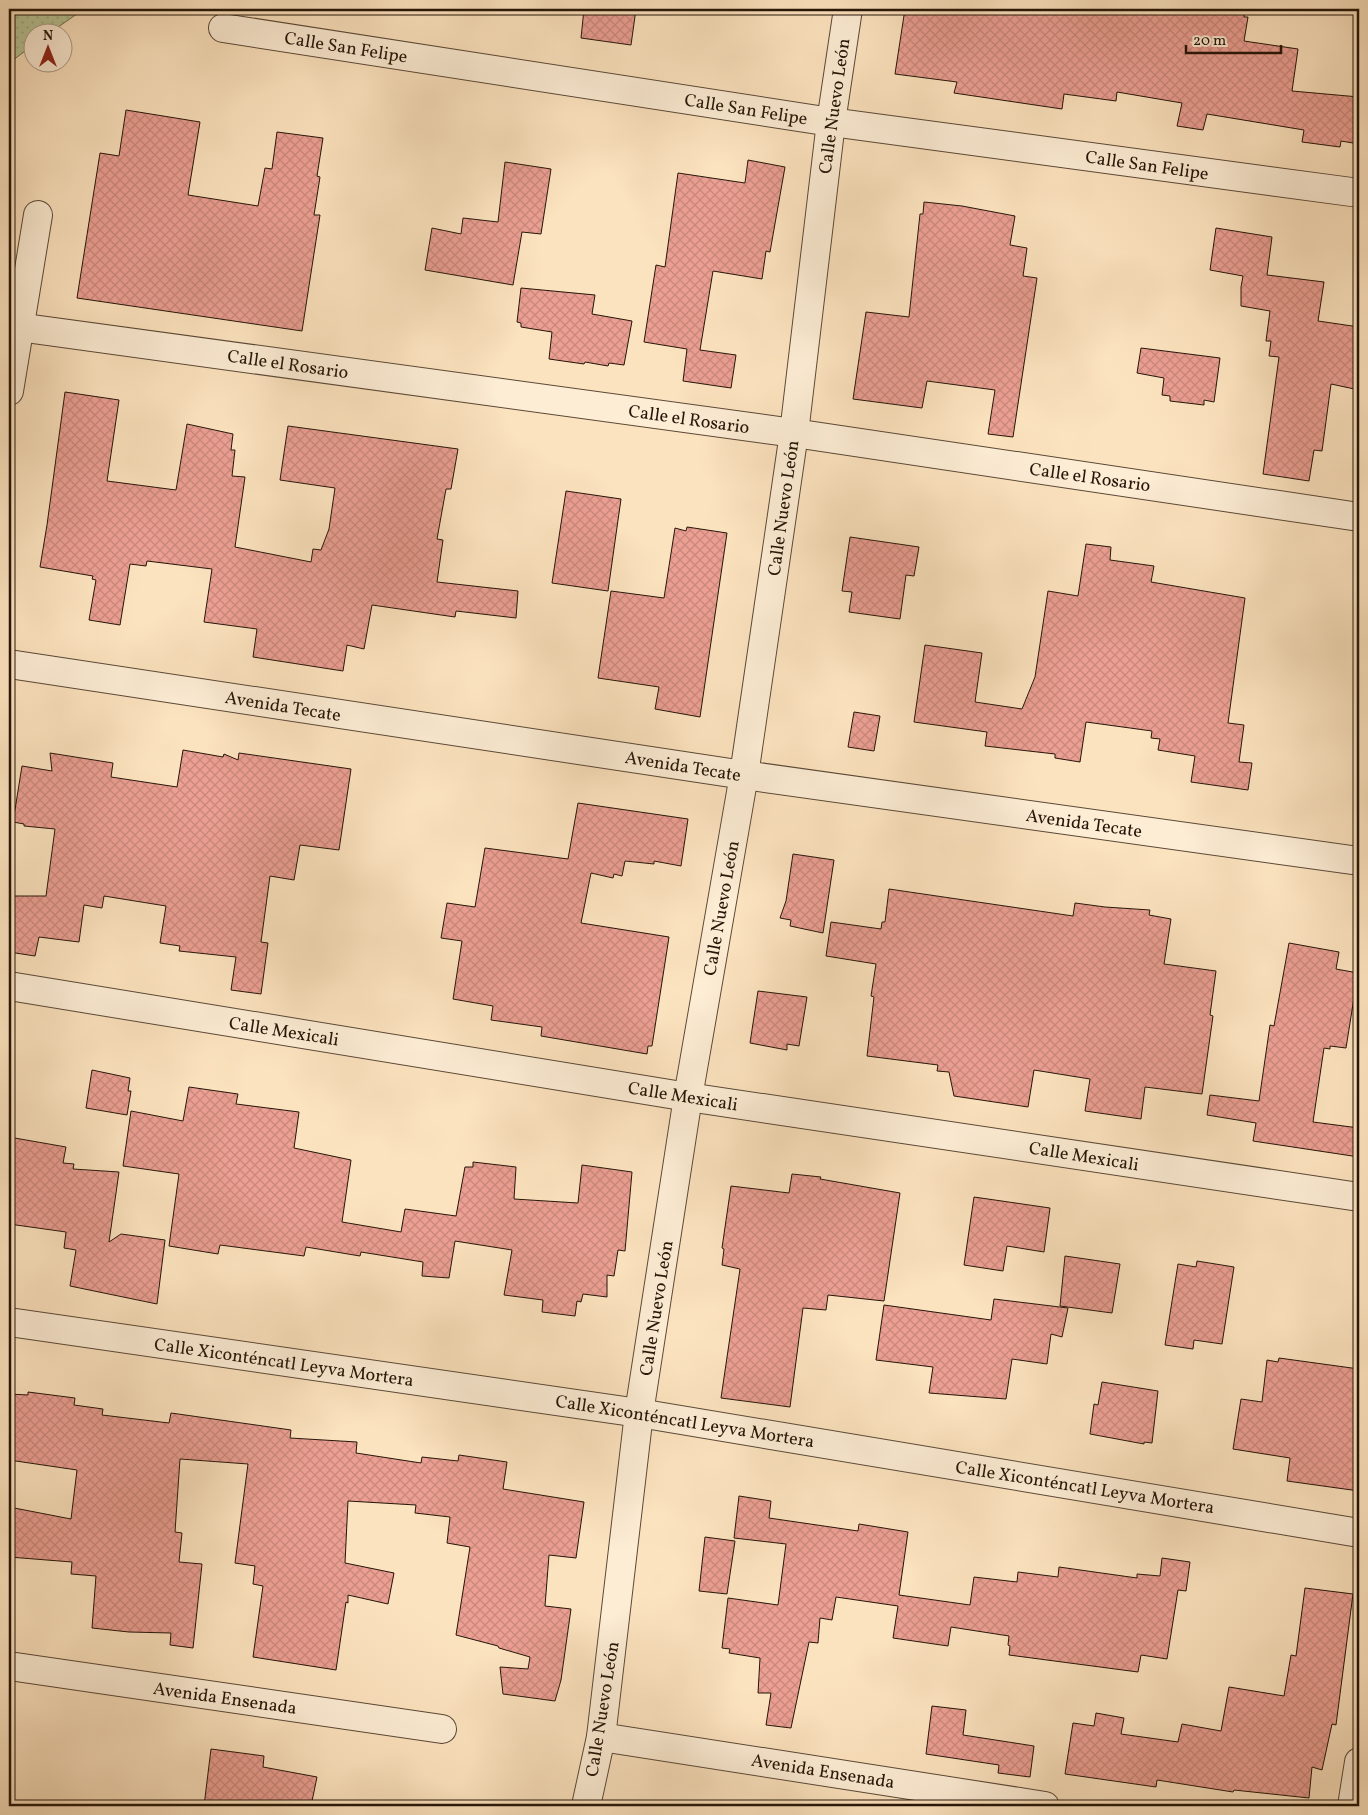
<svg xmlns="http://www.w3.org/2000/svg" width="1368" height="1815" font-family="Vollkorn,serif">
	<defs>
		<pattern id="grass-dots" width="8" height="8" patternUnits="userSpaceOnUse" patternTransform="scale(1.25)"><rect width="8" height="8" fill="#b8c597"/><path d="M2 2h.1M6 6h.1" fill="none" stroke="#9ea881" stroke-width="1.8" stroke-linecap="round"/></pattern>
		<pattern id="building-cross-hatch" width="8" height="8" patternUnits="userSpaceOnUse" patternTransform="scale(1.25)"><rect width="8" height="8" fill="#ec9f93"/><path d="M0 0l8 8M0 8l8-8" fill="none" stroke="#ca887d"/></pattern>
	</defs>
	<rect width="100%" height="100%" fill="#fce3bf"/>
	<filter id="stains"><feTurbulence type="fractalNoise" baseFrequency=".004" numOctaves="4"/><feColorMatrix values="0 0 0 0 .2 0 0 0 0 .09 0 0 0 0 .02 0 0 0 .5 -.17"/></filter>
	<radialGradient id="worn" r=".72"><stop offset=".6" stop-color="#630" stop-opacity="0"/><stop offset="1" stop-color="#630" stop-opacity=".3"/></radialGradient>
	<path fill="url(#grass-dots)" stroke="#6e6d50" d="M 9,9 L 84,9 L 51,32 L 32,32 L 32,46 L 9,63 Z"/>
	<g fill="url(#building-cross-hatch)" stroke="#251508">
		<path d="M 584,9 L 636,9 L 631,45 L 581,38 Z"/>
		<path d="M 905,9 L 1245,9 L 1244,17 L 1248,17 L 1244,41 L 1298,49 L 1292,91 L 1359,97 L 1359,144 L 1341,141 L 1340,147 L 1302,142 L 1304,130 L 1207,114 L 1203,130 L 1177,126 L 1182,103 L 1117,92 L 1116,101 L 1064,94 L 1062,109 L 954,93 L 957,82 L 895,74 Z"/>
		<path d="M 126,110 L 200,122 L 188,195 L 258,206 L 265,168 L 272,169 L 277,132 L 323,138 L 317,176 L 320,177 L 314,215 L 320,215 L 302,331 L 77,298 L 100,153 L 119,156 Z"/>
		<path d="M 748,160 L 785,167 L 770,252 L 766,251 L 762,279 L 713,271 L 700,350 L 736,355 L 731,388 L 683,381 L 687,349 L 644,342 L 656,265 L 665,267 L 678,173 L 745,183 Z"/>
		<path d="M 505,162 L 551,169 L 541,234 L 522,232 L 513,285 L 425,270 L 432,228 L 461,234 L 463,218 L 498,222 Z"/>
		<path d="M 924,202 L 962,206 L 1015,216 L 1010,245 L 1027,248 L 1023,276 L 1037,278 L 1013,437 L 988,434 L 995,390 L 927,381 L 922,408 L 853,399 L 866,312 L 909,317 L 920,214 L 923,214 Z"/>
		<path d="M 1216,228 L 1272,237 L 1267,275 L 1324,282 L 1318,321 L 1359,327 L 1359,390 L 1331,384 L 1322,451 L 1314,450 L 1309,481 L 1263,474 L 1279,357 L 1269,356 L 1271,341 L 1266,341 L 1270,311 L 1241,306 L 1241,287 L 1243,276 L 1210,270 Z"/>
		<path d="M 521,288 L 595,295 L 592,314 L 632,321 L 624,365 L 609,363 L 608,366 L 585,362 L 584,364 L 549,359 L 552,332 L 521,327 L 521,323 L 517,322 Z"/>
		<path d="M 1141,348 L 1220,358 L 1214,402 L 1204,400 L 1204,405 L 1170,401 L 1170,396 L 1162,395 L 1164,378 L 1137,373 Z"/>
		<path d="M 65,392 L 119,400 L 107,481 L 176,490 L 187,424 L 233,434 L 231,450 L 235,450 L 232,476 L 245,477 L 235,547 L 311,562 L 313,549 L 321,550 L 329,529 L 335,488 L 280,480 L 288,426 L 458,449 L 451,489 L 446,489 L 437,539 L 443,540 L 437,582 L 518,591 L 516,618 L 456,611 L 455,617 L 372,605 L 364,649 L 347,645 L 343,671 L 253,657 L 257,629 L 204,622 L 212,569 L 147,561 L 146,566 L 130,564 L 120,625 L 89,620 L 96,580 L 92,579 L 93,576 L 40,567 L 47,525 Z"/>
		<path d="M 566,491 L 621,499 L 608,591 L 552,583 Z"/>
		<path d="M 687,527 L 727,533 L 700,717 L 655,709 L 659,687 L 598,678 L 611,591 L 664,598 L 675,528 L 686,531 Z"/>
		<path d="M 850,537 L 919,547 L 914,576 L 906,575 L 900,619 L 849,612 L 852,592 L 842,591 Z"/>
		<path d="M 1086,544 L 1111,547 L 1110,560 L 1154,566 L 1151,582 L 1245,598 L 1228,723 L 1244,725 L 1239,762 L 1252,763 L 1248,790 L 1191,782 L 1195,756 L 1158,750 L 1160,739 L 1151,738 L 1152,731 L 1086,722 L 1080,762 L 1055,758 L 1055,754 L 985,746 L 987,732 L 914,722 L 925,645 L 982,653 L 975,702 L 1022,709 L 1035,677 L 1048,591 L 1078,596 Z"/>
		<path d="M 854,712 L 880,716 L 874,751 L 848,747 Z"/>
		<path d="M 183,750 L 223,757 L 224,754 L 238,760 L 239,753 L 351,769 L 339,850 L 300,845 L 294,880 L 270,876 L 261,942 L 268,943 L 261,994 L 231,990 L 236,957 L 179,951 L 180,946 L 160,943 L 166,906 L 104,896 L 102,908 L 84,905 L 79,942 L 39,937 L 35,956 L 9,952 L 9,896 L 46,896 L 55,829 L 24,826 L 24,824 L 13,822 L 22,766 L 52,771 L 50,753 L 113,763 L 111,777 L 177,787 Z"/>
		<path d="M 578,803 L 688,819 L 681,866 L 654,861 L 654,864 L 625,861 L 622,876 L 614,874 L 613,878 L 591,873 L 581,923 L 669,937 L 652,1046 L 648,1046 L 647,1054 L 541,1036 L 542,1027 L 491,1020 L 493,1006 L 453,999 L 462,941 L 441,938 L 447,903 L 475,907 L 485,848 L 568,859 Z"/>
		<path d="M 793,854 L 834,860 L 823,933 L 790,926 L 791,920 L 780,918 L 786,901 Z"/>
		<path d="M 889,889 L 1073,916 L 1075,903 L 1105,907 L 1150,910 L 1149,915 L 1171,919 L 1164,964 L 1216,971 L 1210,1015 L 1213,1016 L 1202,1094 L 1145,1087 L 1141,1119 L 1085,1111 L 1090,1079 L 1034,1070 L 1028,1107 L 954,1096 L 949,1072 L 937,1071 L 938,1065 L 867,1056 L 874,997 L 871,996 L 876,964 L 826,956 L 831,922 L 881,929 L 882,922 L 885,922 Z"/>
		<path d="M 1289,943 L 1339,952 L 1336,969 L 1358,973 L 1346,1048 L 1330,1046 L 1330,1049 L 1324,1048 L 1313,1122 L 1359,1128 L 1359,1157 L 1253,1141 L 1256,1123 L 1207,1115 L 1210,1095 L 1259,1101 L 1270,1025 L 1274,1026 Z"/>
		<path d="M 758,991 L 807,997 L 799,1046 L 787,1044 L 787,1050 L 750,1043 Z"/>
		<path d="M 92,1070 L 130,1078 L 128,1091 L 131,1091 L 127,1115 L 86,1108 Z"/>
		<path d="M 189,1087 L 238,1094 L 236,1104 L 299,1112 L 294,1148 L 351,1160 L 342,1222 L 401,1232 L 405,1209 L 456,1216 L 465,1167 L 473,1167 L 473,1162 L 516,1167 L 514,1199 L 578,1203 L 582,1165 L 632,1172 L 625,1251 L 618,1250 L 614,1276 L 607,1275 L 607,1297 L 583,1294 L 581,1302 L 577,1301 L 575,1316 L 542,1312 L 543,1300 L 504,1295 L 512,1250 L 455,1241 L 449,1278 L 422,1276 L 423,1262 L 361,1252 L 360,1256 L 306,1247 L 304,1256 L 220,1245 L 218,1254 L 169,1246 L 179,1174 L 123,1166 L 131,1111 L 183,1121 Z"/>
		<path d="M 9,1137 L 66,1147 L 63,1163 L 74,1164 L 73,1169 L 119,1172 L 109,1242 L 121,1234 L 165,1240 L 157,1304 L 70,1286 L 76,1250 L 64,1248 L 66,1232 L 9,1224 Z"/>
		<path d="M 792,1174 L 821,1177 L 820,1179 L 900,1193 L 884,1301 L 828,1295 L 826,1310 L 803,1308 L 790,1407 L 721,1398 L 740,1269 L 722,1265 L 724,1249 L 722,1248 L 731,1186 L 789,1193 Z"/>
		<path d="M 974,1197 L 1050,1208 L 1044,1252 L 1007,1246 L 1003,1271 L 964,1265 Z"/>
		<path d="M 1065,1256 L 1120,1264 L 1112,1313 L 1060,1306 Z"/>
		<path d="M 1197,1261 L 1234,1267 L 1222,1344 L 1194,1340 L 1193,1349 L 1165,1345 L 1178,1264 L 1196,1267 Z"/>
		<path d="M 994,1299 L 1068,1308 L 1062,1337 L 1051,1334 L 1047,1364 L 1012,1359 L 1006,1399 L 929,1393 L 933,1367 L 876,1360 L 884,1305 L 991,1320 Z"/>
		<path d="M 1279,1358 L 1359,1369 L 1359,1491 L 1287,1481 L 1290,1458 L 1233,1449 L 1241,1399 L 1262,1402 L 1267,1360 L 1278,1362 Z"/>
		<path d="M 1102,1382 L 1158,1391 L 1152,1443 L 1144,1442 L 1144,1444 L 1090,1434 L 1094,1404 L 1098,1405 Z"/>
		<path d="M 28,1392 L 75,1398 L 74,1405 L 103,1409 L 102,1415 L 169,1423 L 171,1413 L 291,1430 L 290,1438 L 357,1442 L 356,1453 L 421,1463 L 422,1457 L 458,1461 L 459,1455 L 507,1462 L 503,1489 L 584,1502 L 576,1558 L 549,1555 L 545,1606 L 571,1609 L 561,1680 L 555,1701 L 503,1694 L 500,1667 L 528,1669 L 530,1657 L 499,1648 L 498,1646 L 456,1635 L 470,1547 L 447,1543 L 450,1517 L 415,1513 L 416,1505 L 348,1501 L 345,1563 L 394,1573 L 388,1604 L 348,1595 L 348,1603 L 346,1602 L 336,1670 L 253,1657 L 263,1586 L 253,1584 L 255,1566 L 235,1563 L 248,1464 L 180,1459 L 175,1532 L 182,1533 L 179,1562 L 202,1564 L 193,1648 L 170,1645 L 171,1633 L 129,1632 L 92,1628 L 96,1576 L 71,1574 L 72,1562 L 9,1557 L 9,1507 L 71,1519 L 77,1470 L 9,1460 L 9,1394 L 28,1395 Z"/>
		<path d="M 739,1496 L 771,1501 L 769,1518 L 858,1531 L 859,1524 L 908,1532 L 899,1595 L 970,1605 L 974,1577 L 1017,1582 L 1018,1572 L 1058,1577 L 1059,1567 L 1137,1578 L 1137,1574 L 1160,1576 L 1162,1558 L 1190,1562 L 1186,1591 L 1178,1590 L 1167,1659 L 1141,1655 L 1138,1672 L 1009,1655 L 1010,1646 L 1008,1645 L 1009,1636 L 951,1627 L 948,1646 L 893,1638 L 898,1606 L 836,1597 L 832,1620 L 820,1618 L 818,1643 L 809,1642 L 791,1728 L 766,1725 L 771,1693 L 758,1693 L 760,1658 L 729,1653 L 730,1649 L 722,1648 L 728,1598 L 778,1605 L 786,1544 L 734,1538 Z"/>
		<path d="M 705,1537 L 735,1541 L 727,1594 L 699,1591 Z"/>
		<path d="M 1305,1588 L 1353,1594 L 1336,1725 L 1332,1724 L 1322,1770 L 1312,1767 L 1309,1798 L 1234,1790 L 1233,1792 L 1157,1780 L 1156,1787 L 1065,1774 L 1073,1723 L 1094,1726 L 1096,1713 L 1124,1718 L 1121,1734 L 1178,1742 L 1182,1724 L 1221,1731 L 1229,1687 L 1284,1696 L 1291,1655 L 1296,1656 Z"/>
		<path d="M 932,1706 L 966,1710 L 963,1735 L 1034,1746 L 1030,1777 L 998,1773 L 999,1765 L 926,1754 Z"/>
		<path d="M 211,1749 L 264,1756 L 263,1767 L 317,1777 L 311,1806 L 204,1806 Z"/>
	</g>
	<g fill="none" stroke-linecap="round" stroke-linejoin="round">
		<defs>
			<g id="minor">
				<path d="M 223,28 L 831,122 L 1359,193"/>
				<path d="M 18,327 L 794,433 L 1359,517"/>
				<path d="M 9,391 L 38,215"/>
				<path d="M 9,664 L 744,775 L 1359,861"/>
				<path d="M 9,986 L 688,1097 L 1359,1197"/>
				<path d="M 9,1322 L 639,1413 L 1359,1533"/>
				<path d="M 9,1666 L 442,1729"/>
				<path d="M 601,1737 L 1045,1806"/>
				<path d="M 586,1806 L 601,1737 L 639,1413 L 688,1097 L 744,775 L 794,433 L 831,122 L 848,9"/>
				<path d="M 1352,1806 L 1359,1762"/>
			</g>
		</defs>
		<use href="#minor" stroke="#5b4836" stroke-width="30"/>
		<use href="#minor" stroke="#fdedd5" stroke-width="28"/>
	</g>
	<g text-anchor="middle" stroke-width="4" stroke-linejoin="round" paint-order="stroke">
		<g font-size="18" fill="#251508" stroke="#fdedd5">
			<text transform="translate(346 47) rotate(9)" y="6">Calle San Felipe</text>
			<text transform="translate(834 106) rotate(-82)" y="6">Calle Nuevo León</text>
			<text transform="translate(746 109) rotate(9)" y="6">Calle San Felipe</text>
			<text transform="translate(1147 165) rotate(8)" y="6">Calle San Felipe</text>
			<text transform="translate(288 364) rotate(8)" y="6">Calle el Rosario</text>
			<text transform="translate(689 419) rotate(8)" y="6">Calle el Rosario</text>
			<text transform="translate(1090 477) rotate(8)" y="6">Calle el Rosario</text>
			<text transform="translate(783 508) rotate(-82)" y="6">Calle Nuevo León</text>
			<text transform="translate(283 706) rotate(9)" y="6">Avenida Tecate</text>
			<text transform="translate(683 766) rotate(9)" y="6">Avenida Tecate</text>
			<text transform="translate(1084 823) rotate(8)" y="6">Avenida Tecate</text>
			<text transform="translate(721 908) rotate(-80)" y="6">Calle Nuevo León</text>
			<text transform="translate(284 1031) rotate(9)" y="6">Calle Mexicali</text>
			<text transform="translate(683 1096) rotate(9)" y="6">Calle Mexicali</text>
			<text transform="translate(1084 1156) rotate(9)" y="6">Calle Mexicali</text>
			<text transform="translate(656 1308) rotate(-81)" y="6">Calle Nuevo León</text>
			<text transform="translate(284 1362) rotate(8)" y="6">Calle Xiconténcatl Leyva Mortera</text>
			<text transform="translate(685 1421) rotate(9)" y="6">Calle Xiconténcatl Leyva Mortera</text>
			<text transform="translate(1085 1487) rotate(9)" y="6">Calle Xiconténcatl Leyva Mortera</text>
			<text transform="translate(225 1698) rotate(8)" y="6">Avenida Ensenada</text>
			<text transform="translate(602 1709) rotate(-81)" y="6">Calle Nuevo León</text>
			<text transform="translate(823 1771) rotate(9)" y="6">Avenida Ensenada</text>
		</g>
	</g>
	<rect width="1368" height="1815" fill="none" stroke="#fce3bf" stroke-width="30"/>
	<rect x="10" y="10" width="1348" height="1795" fill="none" stroke="#251508" stroke-width="2.5"/>
	<rect x="15" y="15" width="1338" height="1785" fill="none" stroke="#251508"/>
	<g transform="translate(48 48)"><circle r="24" fill="#fdedd5" stroke="#a79783"/>
	<path d="M0-4L9 19L0 12L-9 19Z" fill="#8f2418"/>
	<text y="-8" font-size="14" font-weight="bold" text-anchor="middle" fill="#251508">N</text>
	</g>
	<path d="M1186 45v8h95v-8" fill="none" stroke="#251508" stroke-width="2.5"/>
	<text x="1193" y="45" font-size="15" fill="#251508" stroke="#fdedd5" stroke-width="4" paint-order="stroke">20 m</text>
	<rect width="100%" height="100%" filter="url(#stains)"/>
	<rect width="100%" height="100%" fill="url(#worn)"/>
</svg>
